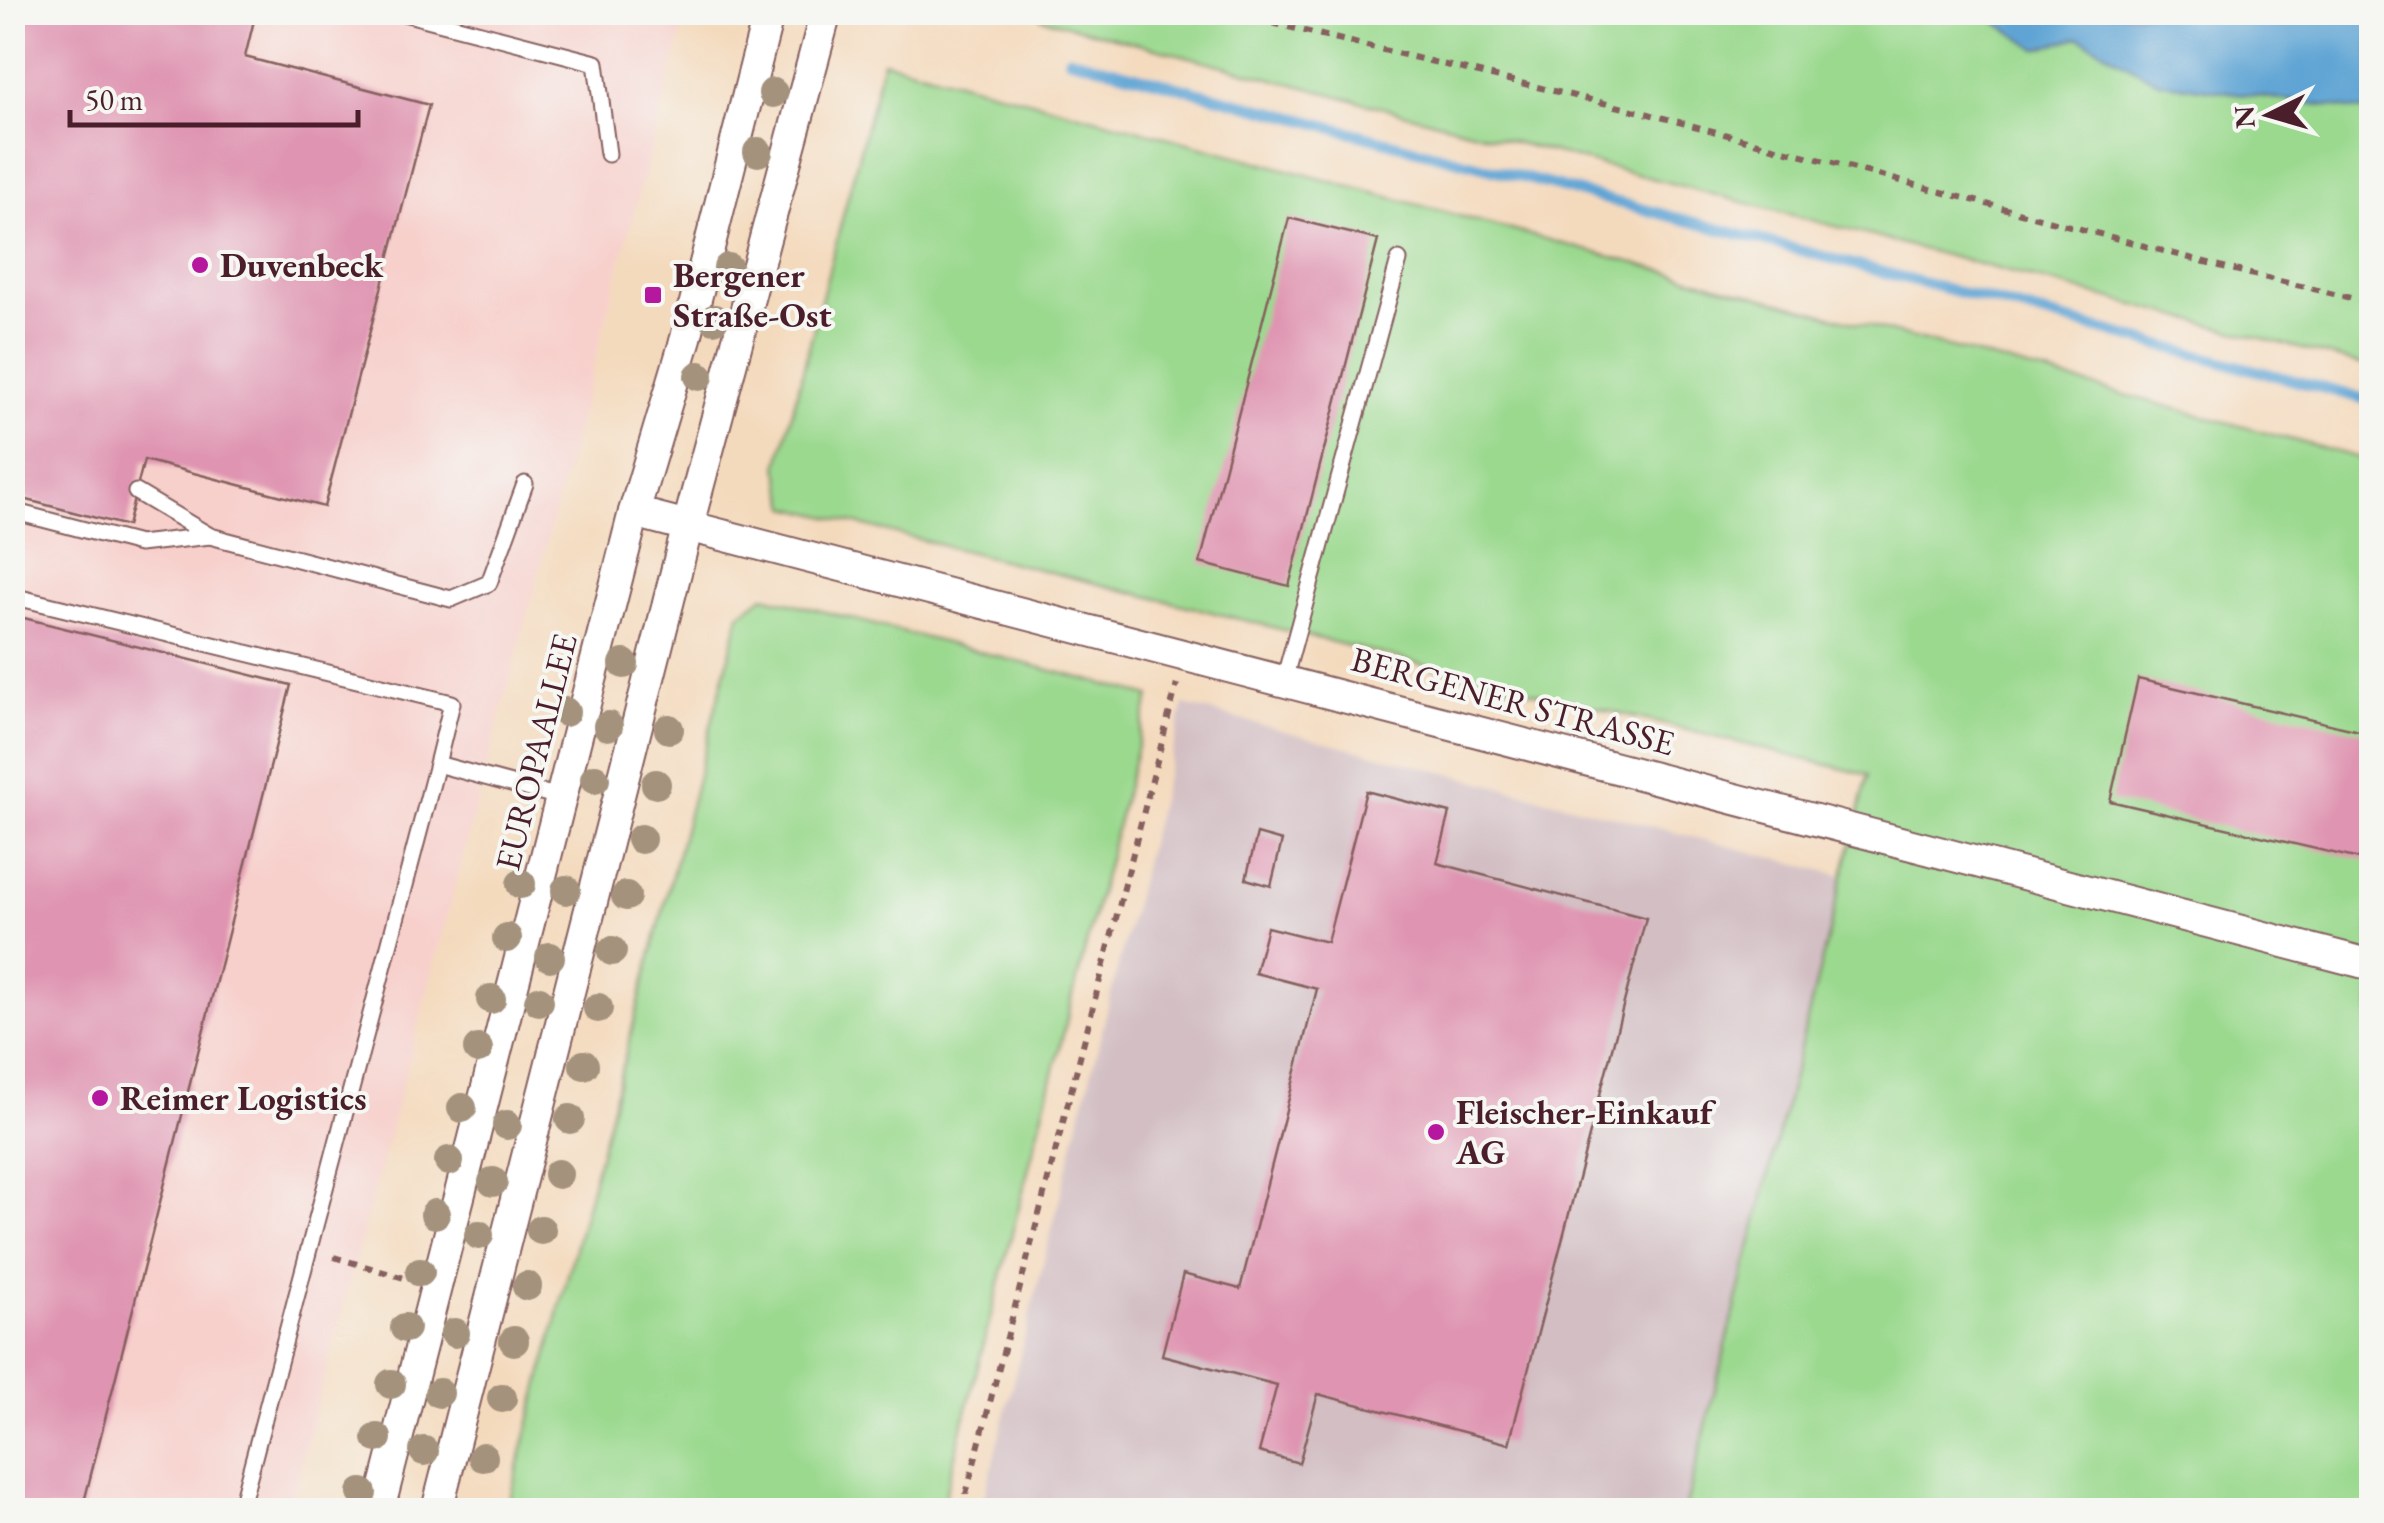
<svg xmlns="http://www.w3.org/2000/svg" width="2384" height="1523" font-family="'EB Garamond',serif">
	<rect width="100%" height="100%" fill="#f6f6f2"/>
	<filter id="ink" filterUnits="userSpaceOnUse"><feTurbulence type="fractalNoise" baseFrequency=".01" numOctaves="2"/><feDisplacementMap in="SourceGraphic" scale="20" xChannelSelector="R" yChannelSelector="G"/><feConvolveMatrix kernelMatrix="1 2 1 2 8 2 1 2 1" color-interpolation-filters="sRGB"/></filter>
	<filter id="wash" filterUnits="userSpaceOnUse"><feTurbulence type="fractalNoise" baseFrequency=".0048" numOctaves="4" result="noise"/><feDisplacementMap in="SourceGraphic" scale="40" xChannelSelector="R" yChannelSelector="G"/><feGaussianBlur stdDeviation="2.25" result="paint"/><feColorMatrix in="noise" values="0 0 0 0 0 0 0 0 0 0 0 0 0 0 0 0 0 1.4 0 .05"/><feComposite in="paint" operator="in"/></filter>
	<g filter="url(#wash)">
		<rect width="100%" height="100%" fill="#f4dabd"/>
		<path fill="#f7d0cc" d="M 12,13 L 687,13 L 289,1510 L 13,1510 Z"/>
		<path fill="#d2bec3" d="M 1184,705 L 1844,876 L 1685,1510 L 981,1510 Z"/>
		<g fill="#9bd98f" stroke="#727c5d" stroke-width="2.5">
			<path d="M 1040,13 L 2371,13 L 2371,367 L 1041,18 Z"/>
			<path d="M 883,61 L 2371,461 L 2371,1510 L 1685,1510 L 1868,775 L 788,507 L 778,467 Z"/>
			<path d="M 764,596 L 1150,696 L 941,1510 L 507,1510 L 740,614 Z"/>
		</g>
		<path fill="#5ea4d4" stroke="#546280" stroke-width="2.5" d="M 1982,13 L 2371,13 L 2371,112 L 2158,82 L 2079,37 L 2037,49 Z"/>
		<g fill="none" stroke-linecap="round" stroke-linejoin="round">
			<path stroke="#5ea4d4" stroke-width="11" d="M 1069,58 L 2372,401"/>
		</g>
		<g id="blocks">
			<g fill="#df94b1">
				<path d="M 12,12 L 256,12 L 245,57 L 429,105 L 324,507 L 144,460 L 127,526 L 12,496 Z"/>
				<path d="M 1289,218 L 1378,240 L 1289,586 L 1200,563 Z"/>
				<path d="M 12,615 L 291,685 L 82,1510 L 12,1510 Z"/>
				<path d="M 2138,679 L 2372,734 L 2372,862 L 2110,801 Z"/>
				<path d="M 1366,791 L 1450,813 L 1437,863 L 1646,918 L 1509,1444 L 1318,1394 L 1299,1463 L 1259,1452 L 1277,1385 L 1162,1355 L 1183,1274 L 1240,1289 L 1317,989 L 1255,973 L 1267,927 L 1327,942 Z"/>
				<path d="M 1257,834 L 1282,841 L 1271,886 L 1246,879 Z"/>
			</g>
		</g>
	</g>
	<g filter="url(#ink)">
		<use href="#blocks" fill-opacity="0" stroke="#86605e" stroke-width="2.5"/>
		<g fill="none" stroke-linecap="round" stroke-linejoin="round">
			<defs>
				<g id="lane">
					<path d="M 400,12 L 596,63 L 608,154"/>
					<path d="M 136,492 L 210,536"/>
					<path d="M 12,511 L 139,544 L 210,536 L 451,599 L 489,583 L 525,484"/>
					<path d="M 12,596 L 452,703 L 437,764"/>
					<path d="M 1284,680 L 1399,260"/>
					<path d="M 240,1510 L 437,764 L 563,798"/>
				</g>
				<g id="street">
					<path d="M 634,512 L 2372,965"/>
					<path d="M 379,1510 L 634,512 L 686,338 L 769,12"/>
					<path d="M 437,1510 L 688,525 L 826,12"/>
				</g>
			</defs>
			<use href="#lane" stroke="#86605e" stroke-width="19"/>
			<use href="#street" stroke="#86605e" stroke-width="34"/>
			<g stroke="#86605e" stroke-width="6" stroke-dasharray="8 8" stroke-linecap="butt">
				<path d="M 1226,12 L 1645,113 L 2250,274 L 2372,303"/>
				<path d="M 334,1257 L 404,1278"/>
				<path d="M 962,1510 L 1177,684"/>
			</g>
			<use href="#lane" stroke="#fff" stroke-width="15"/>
			<use href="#street" stroke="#fff" stroke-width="30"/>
		</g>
		<g fill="#a4927d">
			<circle cx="773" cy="93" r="15"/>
			<circle cx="758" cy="152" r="15"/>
			<circle cx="728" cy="268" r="15"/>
			<circle cx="714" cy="319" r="15"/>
			<circle cx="699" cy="376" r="15"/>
			<circle cx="624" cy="664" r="15"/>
			<circle cx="565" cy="712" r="15"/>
			<circle cx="608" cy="726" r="15"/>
			<circle cx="669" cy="729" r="15"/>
			<circle cx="595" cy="779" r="15"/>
			<circle cx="656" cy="784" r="15"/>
			<circle cx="641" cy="839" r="15"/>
			<circle cx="521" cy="884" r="15"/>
			<circle cx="566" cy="890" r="15"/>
			<circle cx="626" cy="896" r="15"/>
			<circle cx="507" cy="938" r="15"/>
			<circle cx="612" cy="951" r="15"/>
			<circle cx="550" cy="957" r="15"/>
			<circle cx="491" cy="999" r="15"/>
			<circle cx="539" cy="1001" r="15"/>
			<circle cx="598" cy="1008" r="15"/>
			<circle cx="478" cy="1049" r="15"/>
			<circle cx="584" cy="1065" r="15"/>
			<circle cx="462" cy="1108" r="15"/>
			<circle cx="570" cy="1119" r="15"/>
			<circle cx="507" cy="1125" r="15"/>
			<circle cx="449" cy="1161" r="15"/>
			<circle cx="558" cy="1174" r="15"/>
			<circle cx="493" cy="1182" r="15"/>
			<circle cx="435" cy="1214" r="15"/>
			<circle cx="541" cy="1230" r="15"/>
			<circle cx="479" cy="1235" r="15"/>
			<circle cx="420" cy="1272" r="15"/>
			<circle cx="527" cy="1286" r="15"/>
			<circle cx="405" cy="1328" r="15"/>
			<circle cx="455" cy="1333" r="15"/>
			<circle cx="514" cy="1341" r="15"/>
			<circle cx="391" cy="1384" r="15"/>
			<circle cx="439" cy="1393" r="15"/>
			<circle cx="502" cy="1398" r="15"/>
			<circle cx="377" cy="1438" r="15"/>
			<circle cx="424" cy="1451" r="15"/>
			<circle cx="483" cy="1457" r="15"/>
			<circle cx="362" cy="1493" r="15"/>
		</g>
	</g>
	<g fill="#b5179e" stroke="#f6f6f2" stroke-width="4">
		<circle cx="200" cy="265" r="10"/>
		<rect x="643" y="285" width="20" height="20" rx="5"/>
		<circle cx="100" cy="1098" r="10"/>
		<circle cx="1436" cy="1132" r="10"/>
	</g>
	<g text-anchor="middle" stroke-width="8" stroke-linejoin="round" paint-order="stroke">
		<g font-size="35" font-weight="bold" fill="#4a1f2b" stroke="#f6f6f2" text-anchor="start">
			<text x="220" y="277">Duvenbeck</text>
			<text x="673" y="287">Bergener<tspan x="673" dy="40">Straße-Ost</tspan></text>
			<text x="120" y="1110">Reimer Logistics</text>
			<text x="1456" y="1124">Fleischer-Einkauf<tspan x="1456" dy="40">AG</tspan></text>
		</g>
		<g font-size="35" fill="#4a1f2b" stroke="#f6f6f2">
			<text transform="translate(1513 701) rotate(15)" y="12">BERGENER STRASSE</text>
			<text transform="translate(536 752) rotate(-76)" y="12">EUROPAALLEE</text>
		</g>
	</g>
	<rect width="2384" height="1523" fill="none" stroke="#f6f6f2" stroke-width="50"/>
	<g transform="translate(2269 115) rotate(265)" stroke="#f6f6f2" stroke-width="8" paint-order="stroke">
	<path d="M0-8L18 38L0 25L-18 38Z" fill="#4a1f2b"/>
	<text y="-15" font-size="28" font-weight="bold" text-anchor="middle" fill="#4a1f2b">N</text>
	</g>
	<path d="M70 110v15h288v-15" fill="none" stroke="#4a1f2b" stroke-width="5"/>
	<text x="85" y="110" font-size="30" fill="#4a1f2b" stroke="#f6f6f2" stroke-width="8" paint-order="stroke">50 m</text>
</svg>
